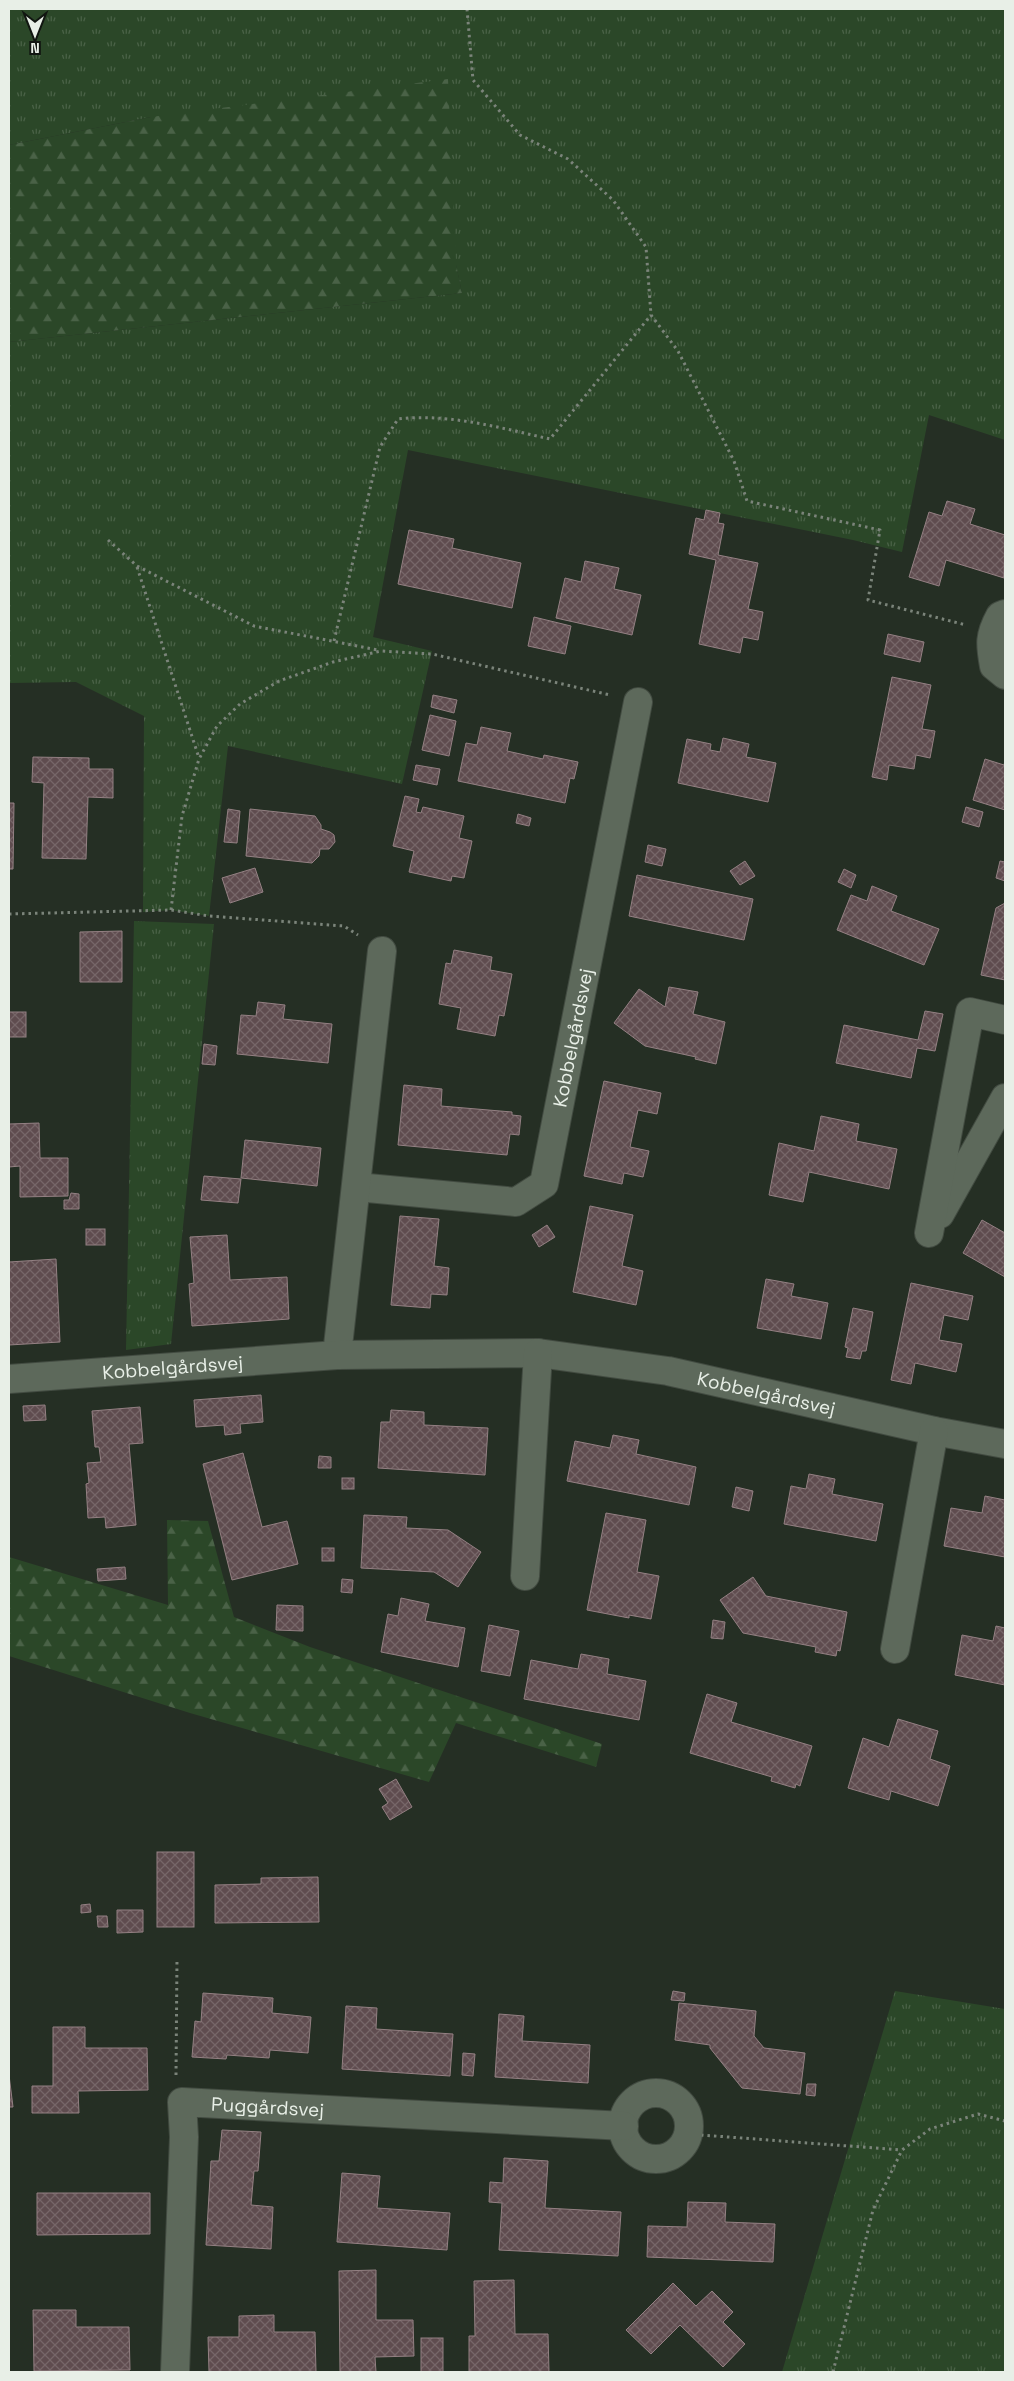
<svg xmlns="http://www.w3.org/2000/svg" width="1014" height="2381" font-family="'Space Grotesk',sans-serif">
	<defs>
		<pattern id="grass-tufts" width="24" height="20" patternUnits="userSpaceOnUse" patternTransform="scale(1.25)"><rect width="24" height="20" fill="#2b4728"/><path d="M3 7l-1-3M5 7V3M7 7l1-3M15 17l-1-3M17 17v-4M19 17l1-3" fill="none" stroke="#4a6247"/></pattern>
		<pattern id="forest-firs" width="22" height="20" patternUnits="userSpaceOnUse" patternTransform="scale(1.25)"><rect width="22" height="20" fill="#2b4728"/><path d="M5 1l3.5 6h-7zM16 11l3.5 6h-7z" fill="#4a6247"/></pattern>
		<pattern id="building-cross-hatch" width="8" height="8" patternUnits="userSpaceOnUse" patternTransform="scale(1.25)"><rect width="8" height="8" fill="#5f4c4f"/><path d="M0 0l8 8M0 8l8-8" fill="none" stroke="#766668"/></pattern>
	</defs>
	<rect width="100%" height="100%" fill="#252f24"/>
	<g fill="url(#grass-tufts)">
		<path d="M 9,9 L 1005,9 L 1005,440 L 929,415 L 902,552 L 853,540 L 408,450 L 373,637 L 432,651 L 402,784 L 228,746 L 209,916 L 171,910 L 143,912 L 144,716 L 76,682 L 9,683 L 9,342 L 462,293 L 456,265 L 151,117 L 9,145 Z"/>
		<path d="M 134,921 L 214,924 L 171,1344 L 126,1350 Z"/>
		<path d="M 895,1991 L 1005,2009 L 1005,2372 L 782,2372 Z"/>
	</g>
	<g fill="url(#forest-firs)">
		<path d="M 448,79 L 456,264 L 462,293 L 9,342 L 9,145 L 151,117 Z"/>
		<path d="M 167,1520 L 208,1521 L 234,1617 L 310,1647 L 602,1744 L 596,1767 L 456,1723 L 429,1782 L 190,1713 L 9,1656 L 9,1557 L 168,1605 Z"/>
	</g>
	<g fill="url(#building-cross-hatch)" stroke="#948083">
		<path d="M 947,501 L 975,509 L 970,524 L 1005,535 L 1004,578 L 946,560 L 939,586 L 909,577 L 929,512 L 942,516 Z"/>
		<path d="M 706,510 L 720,513 L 718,523 L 724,524 L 718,555 L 758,563 L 748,609 L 763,612 L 758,640 L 743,637 L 740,653 L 699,644 L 716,560 L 689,554 L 696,518 L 704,520 Z"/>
		<path d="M 409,530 L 454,539 L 452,548 L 521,563 L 512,608 L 398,584 Z"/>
		<path d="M 585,561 L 619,568 L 614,589 L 641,595 L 632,635 L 556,618 L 565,578 L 581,582 Z"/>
		<path d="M 534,617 L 571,626 L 565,654 L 528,646 Z"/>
		<path d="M 888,634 L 924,642 L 920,662 L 884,654 Z"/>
		<path d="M 892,677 L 931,685 L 922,729 L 935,731 L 930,758 L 916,755 L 914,769 L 889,765 L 887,780 L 872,777 Z"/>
		<path d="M 433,695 L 457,700 L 454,713 L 431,707 Z"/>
		<path d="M 430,715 L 456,721 L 449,756 L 422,750 Z"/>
		<path d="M 481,727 L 511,733 L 507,751 L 543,759 L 544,755 L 578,762 L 574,779 L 570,778 L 565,803 L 458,781 L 466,743 L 477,745 Z"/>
		<path d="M 723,738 L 749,744 L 746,757 L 776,763 L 768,802 L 678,783 L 687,739 L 711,744 L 710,750 L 720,752 Z"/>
		<path d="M 33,757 L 89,758 L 89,769 L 113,769 L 113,798 L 88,797 L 86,859 L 42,858 L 44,783 L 32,782 Z"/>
		<path d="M 985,759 L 1004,765 L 1005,761 L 1005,810 L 973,800 Z"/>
		<path d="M 416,765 L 440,769 L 437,785 L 413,780 Z"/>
		<path d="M 405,796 L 419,799 L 416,812 L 421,813 L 423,807 L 464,816 L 459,838 L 472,841 L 464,878 L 452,876 L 451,881 L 409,872 L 414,851 L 393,846 Z"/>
		<path d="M 9,803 L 14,803 L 13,869 L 9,869 Z"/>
		<path d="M 966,807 L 983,812 L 979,827 L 962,822 Z"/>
		<path d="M 228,809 L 240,811 L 237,843 L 224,842 Z"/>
		<path d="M 250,809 L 315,816 L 321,825 L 321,829 L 330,832 L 334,835 L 335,842 L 329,849 L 320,849 L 319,856 L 312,863 L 246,856 Z"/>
		<path d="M 518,814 L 531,818 L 529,826 L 516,823 Z"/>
		<path d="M 648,845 L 666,849 L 662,866 L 645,862 Z"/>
		<path d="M 745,861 L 755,876 L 740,885 L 730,871 Z"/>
		<path d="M 1000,861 L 1005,862 L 1005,881 L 996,878 Z"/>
		<path d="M 255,868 L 263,892 L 230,903 L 222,878 Z"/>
		<path d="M 844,869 L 856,875 L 851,888 L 838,882 Z"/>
		<path d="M 637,875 L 753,899 L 744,940 L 629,916 Z"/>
		<path d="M 872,886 L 897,896 L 891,911 L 939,929 L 924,965 L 837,930 L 851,895 L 867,901 Z"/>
		<path d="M 1005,903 L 1005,980 L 981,975 L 996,908 Z"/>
		<path d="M 122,931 L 122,982 L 80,982 L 80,932 Z"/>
		<path d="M 454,950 L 492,957 L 490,970 L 512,974 L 504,1016 L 499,1015 L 495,1036 L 457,1029 L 461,1008 L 439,1004 L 446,963 L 451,964 Z"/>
		<path d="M 669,987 L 698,992 L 693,1014 L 725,1022 L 716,1064 L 695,1059 L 696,1057 L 645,1046 L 614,1023 L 639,989 L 665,1007 Z"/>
		<path d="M 258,1002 L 285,1005 L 283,1019 L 332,1024 L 328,1063 L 237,1054 L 241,1015 L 256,1016 Z"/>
		<path d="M 925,1011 L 943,1014 L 935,1051 L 917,1048 L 911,1078 L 836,1063 L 844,1025 L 918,1040 Z"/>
		<rect x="9" y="1012" width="17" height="25"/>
		<path d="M 204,1044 L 217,1046 L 215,1065 L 202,1064 Z"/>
		<path d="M 604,1081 L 661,1093 L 657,1114 L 638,1110 L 630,1147 L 649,1151 L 643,1177 L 624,1173 L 622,1184 L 584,1176 Z"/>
		<path d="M 404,1085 L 442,1089 L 441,1106 L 512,1112 L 512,1115 L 521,1116 L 519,1135 L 510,1134 L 507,1155 L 398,1145 Z"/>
		<path d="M 821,1116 L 859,1124 L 856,1141 L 897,1149 L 889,1189 L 809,1172 L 803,1202 L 769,1195 L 779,1143 L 814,1151 Z"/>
		<path d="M 39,1123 L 40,1158 L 68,1158 L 68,1196 L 20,1197 L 20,1166 L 9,1167 L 9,1124 Z"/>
		<path d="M 245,1140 L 321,1148 L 317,1186 L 241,1178 Z"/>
		<path d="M 204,1176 L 241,1179 L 238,1203 L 201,1200 Z"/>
		<path d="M 71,1193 L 79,1194 L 79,1209 L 64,1209 L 64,1200 L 69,1200 Z"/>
		<path d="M 590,1206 L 633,1215 L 622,1266 L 643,1271 L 636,1305 L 573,1292 Z"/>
		<path d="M 400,1216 L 439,1219 L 434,1266 L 449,1268 L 447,1295 L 431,1294 L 430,1308 L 391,1305 Z"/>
		<path d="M 982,1220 L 1005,1233 L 1005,1277 L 963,1253 Z"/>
		<path d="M 547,1225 L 555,1237 L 539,1247 L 532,1235 Z"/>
		<rect x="86" y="1229" width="19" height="16"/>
		<path d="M 227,1235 L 230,1280 L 287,1277 L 289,1319 L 192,1326 L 189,1284 L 194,1283 L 190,1237 Z"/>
		<path d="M 56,1259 L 60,1342 L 9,1345 L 9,1262 Z"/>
		<path d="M 766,1279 L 794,1284 L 791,1296 L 828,1303 L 821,1339 L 757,1328 Z"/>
		<path d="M 911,1283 L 973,1296 L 968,1320 L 944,1315 L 939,1340 L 962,1344 L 956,1372 L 915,1363 L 911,1384 L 891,1380 Z"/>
		<path d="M 853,1308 L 873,1312 L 866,1351 L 862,1351 L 860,1359 L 846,1357 L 848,1348 L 845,1347 Z"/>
		<path d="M 261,1395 L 263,1422 L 240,1424 L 241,1433 L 225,1435 L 224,1425 L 196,1427 L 194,1400 Z"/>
		<path d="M 45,1405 L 46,1420 L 24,1421 L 23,1406 Z"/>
		<path d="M 140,1407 L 143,1443 L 129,1444 L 136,1525 L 106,1528 L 105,1517 L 88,1518 L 86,1484 L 89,1483 L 87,1463 L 101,1462 L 99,1447 L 95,1447 L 92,1411 Z"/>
		<path d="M 391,1410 L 424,1412 L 424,1425 L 488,1428 L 485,1475 L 378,1468 L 381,1422 L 390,1422 Z"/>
		<path d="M 613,1435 L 639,1440 L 636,1454 L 696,1467 L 689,1505 L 567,1481 L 575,1441 L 610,1448 Z"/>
		<path d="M 243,1453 L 262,1527 L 287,1521 L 298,1564 L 232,1580 L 203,1464 Z"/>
		<path d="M 319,1456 L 331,1457 L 331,1468 L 318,1468 Z"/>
		<path d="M 809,1474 L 835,1479 L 832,1494 L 883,1504 L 876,1541 L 784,1524 L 791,1486 L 806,1489 Z"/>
		<rect x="342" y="1478" width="12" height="11"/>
		<path d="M 736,1487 L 753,1491 L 749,1511 L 732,1507 Z"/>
		<path d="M 985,1496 L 1005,1500 L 1005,1557 L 944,1546 L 951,1508 L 982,1513 Z"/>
		<path d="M 606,1513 L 646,1520 L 637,1572 L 659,1576 L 651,1619 L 629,1615 L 629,1618 L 587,1610 Z"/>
		<path d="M 364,1515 L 407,1517 L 406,1528 L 448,1530 L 481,1552 L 458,1587 L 434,1572 L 361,1568 Z"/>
		<rect x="322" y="1548" width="12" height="13"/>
		<path d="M 125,1567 L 126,1579 L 98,1581 L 97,1569 Z"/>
		<path d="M 753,1577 L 766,1596 L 847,1612 L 840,1651 L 837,1650 L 836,1656 L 815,1652 L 816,1647 L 743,1633 L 720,1600 Z"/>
		<path d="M 342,1579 L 353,1580 L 352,1593 L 341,1592 Z"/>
		<path d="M 401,1598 L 429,1604 L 425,1621 L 465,1628 L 458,1667 L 381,1652 L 388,1614 L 398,1616 Z"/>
		<path d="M 277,1605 L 303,1606 L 303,1631 L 276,1630 Z"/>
		<path d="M 713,1620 L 725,1622 L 723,1639 L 711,1638 Z"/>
		<path d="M 489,1625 L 519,1631 L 510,1676 L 481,1671 Z"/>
		<path d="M 996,1626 L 1005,1628 L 1005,1685 L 955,1675 L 962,1635 L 993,1641 Z"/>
		<path d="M 581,1654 L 609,1659 L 607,1674 L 646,1681 L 639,1720 L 524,1699 L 531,1660 L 578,1669 Z"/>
		<path d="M 707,1694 L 737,1703 L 731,1722 L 812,1746 L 800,1786 L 796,1784 L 795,1788 L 771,1781 L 772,1777 L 690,1753 Z"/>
		<path d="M 898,1719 L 938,1731 L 930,1759 L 950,1766 L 938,1806 L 891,1791 L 889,1800 L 848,1788 L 863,1738 L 889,1747 Z"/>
		<path d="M 396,1779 L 412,1807 L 390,1820 L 382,1807 L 388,1803 L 379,1789 Z"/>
		<rect x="157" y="1852" width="37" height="75"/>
		<path d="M 318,1877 L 319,1922 L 215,1923 L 215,1885 L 261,1884 L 261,1878 Z"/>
		<path d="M 90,1904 L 91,1912 L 81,1913 L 81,1905 Z"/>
		<path d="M 117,1910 L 143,1910 L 143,1932 L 117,1933 Z"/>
		<path d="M 97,1916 L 107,1916 L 108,1927 L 98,1927 Z"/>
		<path d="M 673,1991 L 685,1993 L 684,2001 L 671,2000 Z"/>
		<path d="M 203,1993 L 273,1998 L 272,2013 L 311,2017 L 308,2053 L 270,2050 L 269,2058 L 227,2055 L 226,2059 L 192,2057 L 195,2021 L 201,2022 Z"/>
		<path d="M 679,2003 L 756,2011 L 754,2036 L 764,2048 L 805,2053 L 800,2094 L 742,2088 L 710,2048 L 710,2045 L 675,2040 Z"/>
		<path d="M 346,2006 L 377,2008 L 376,2029 L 453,2034 L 450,2076 L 342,2069 Z"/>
		<path d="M 499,2014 L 524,2016 L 522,2041 L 590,2045 L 588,2083 L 495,2077 Z"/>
		<path d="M 53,2027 L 85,2027 L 85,2048 L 147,2048 L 148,2090 L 78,2091 L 79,2113 L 32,2113 L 32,2086 L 53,2086 Z"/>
		<path d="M 463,2053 L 475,2054 L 473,2076 L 462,2075 Z"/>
		<path d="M 9,2075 L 13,2107 L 9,2107 Z"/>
		<path d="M 807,2084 L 816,2084 L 815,2096 L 806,2095 Z"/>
		<path d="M 222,2130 L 261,2132 L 258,2171 L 254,2171 L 251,2205 L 273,2207 L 271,2249 L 206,2245 L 211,2161 L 219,2161 Z"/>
		<path d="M 504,2158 L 548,2161 L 545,2208 L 621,2212 L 618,2256 L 499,2250 L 502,2203 L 489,2202 L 490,2182 L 503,2183 Z"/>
		<path d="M 342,2173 L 380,2176 L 377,2208 L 450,2213 L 447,2250 L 337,2242 Z"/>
		<path d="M 37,2193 L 150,2193 L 150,2234 L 37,2235 Z"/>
		<path d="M 688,2202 L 726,2203 L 725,2222 L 775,2224 L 773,2262 L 647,2257 L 648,2226 L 687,2227 Z"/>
		<path d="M 376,2270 L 376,2320 L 413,2320 L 414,2356 L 375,2357 L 376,2372 L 340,2372 L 339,2271 Z"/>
		<path d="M 514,2280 L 515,2334 L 548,2334 L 549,2372 L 469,2372 L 469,2336 L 475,2336 L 474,2281 Z"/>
		<path d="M 673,2283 L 696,2306 L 712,2291 L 733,2312 L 723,2322 L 745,2344 L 723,2367 L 680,2325 L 651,2354 L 626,2330 Z"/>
		<path d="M 33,2310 L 76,2310 L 76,2327 L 129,2327 L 130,2370 L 34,2371 Z"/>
		<path d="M 274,2315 L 274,2332 L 315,2332 L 316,2372 L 209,2372 L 208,2337 L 239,2337 L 239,2316 Z"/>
		<rect x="421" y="2338" width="22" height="34"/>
	</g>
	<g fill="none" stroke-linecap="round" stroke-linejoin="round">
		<defs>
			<g id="street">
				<path d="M 1005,614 L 1000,616 C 989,636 990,644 994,666 L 1005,675"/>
				<path id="s1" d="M 357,1187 L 516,1202 L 544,1184 L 638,702"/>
				<path d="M 940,1214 L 1005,1098"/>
				<path d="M 929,1233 L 970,1012 L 1005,1020"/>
				<path d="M 337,1355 L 382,951"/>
				<path id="s2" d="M 9,1379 L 337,1355 L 538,1353 L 668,1371 L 934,1431 L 1005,1444"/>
				<path d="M 525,1576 L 538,1353"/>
				<path d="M 895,1649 L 934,1431"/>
				<circle cx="656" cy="2126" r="33"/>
				<path id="s3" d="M 175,2372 L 184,2137 L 182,2102 L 624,2126"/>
			</g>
		</defs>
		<use href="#street" stroke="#424b41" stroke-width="30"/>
		<g stroke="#7b847a" stroke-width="3" stroke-dasharray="2.5 4" stroke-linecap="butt">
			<path d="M 467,9 L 473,80 L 520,135 L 568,159 L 613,200 L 646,247 L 651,315 L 678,351 L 734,461 L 747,501 L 880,530 L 868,600 L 966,625"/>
			<path d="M 108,540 L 137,566 L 254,626 L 378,650"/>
			<path d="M 137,567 L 199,758"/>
			<path d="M 334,641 L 380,447 L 398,419 C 448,413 501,428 550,439 L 651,315"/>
			<path d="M 171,910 L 182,816 L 199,759 L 217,726 L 240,704 L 279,681 L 333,662 L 381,651 L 432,654 L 610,695"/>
			<path d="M 9,914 L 171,910 L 209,916 L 344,926 L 358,935"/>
			<path d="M 176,2075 L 177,1958"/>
			<path d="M 688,2134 L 902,2150"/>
			<path d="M 833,2372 L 873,2210 L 902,2150 L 930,2129 L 978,2114 L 1005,2121"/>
		</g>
		<use href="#street" stroke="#5d695b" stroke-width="28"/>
	</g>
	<g text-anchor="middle" stroke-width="4.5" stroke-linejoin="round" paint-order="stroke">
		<g font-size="19" fill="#e8efe7" stroke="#111611">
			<text dy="7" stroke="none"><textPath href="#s1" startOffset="342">Kobbelgårdsvej</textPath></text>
			<text dy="7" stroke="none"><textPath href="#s2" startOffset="164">Kobbelgårdsvej</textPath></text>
			<text dy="7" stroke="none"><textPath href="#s2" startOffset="762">Kobbelgårdsvej</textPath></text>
			<text dy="7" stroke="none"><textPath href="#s3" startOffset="356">Puggårdsvej</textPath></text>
		</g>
	</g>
	<rect width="1014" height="2381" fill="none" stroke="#e8efe7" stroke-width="20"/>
	<g transform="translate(35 35) rotate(180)" stroke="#111611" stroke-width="4" paint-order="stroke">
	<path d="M0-4L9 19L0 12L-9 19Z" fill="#e8efe7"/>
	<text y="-8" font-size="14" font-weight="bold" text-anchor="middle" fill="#e8efe7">N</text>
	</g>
</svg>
